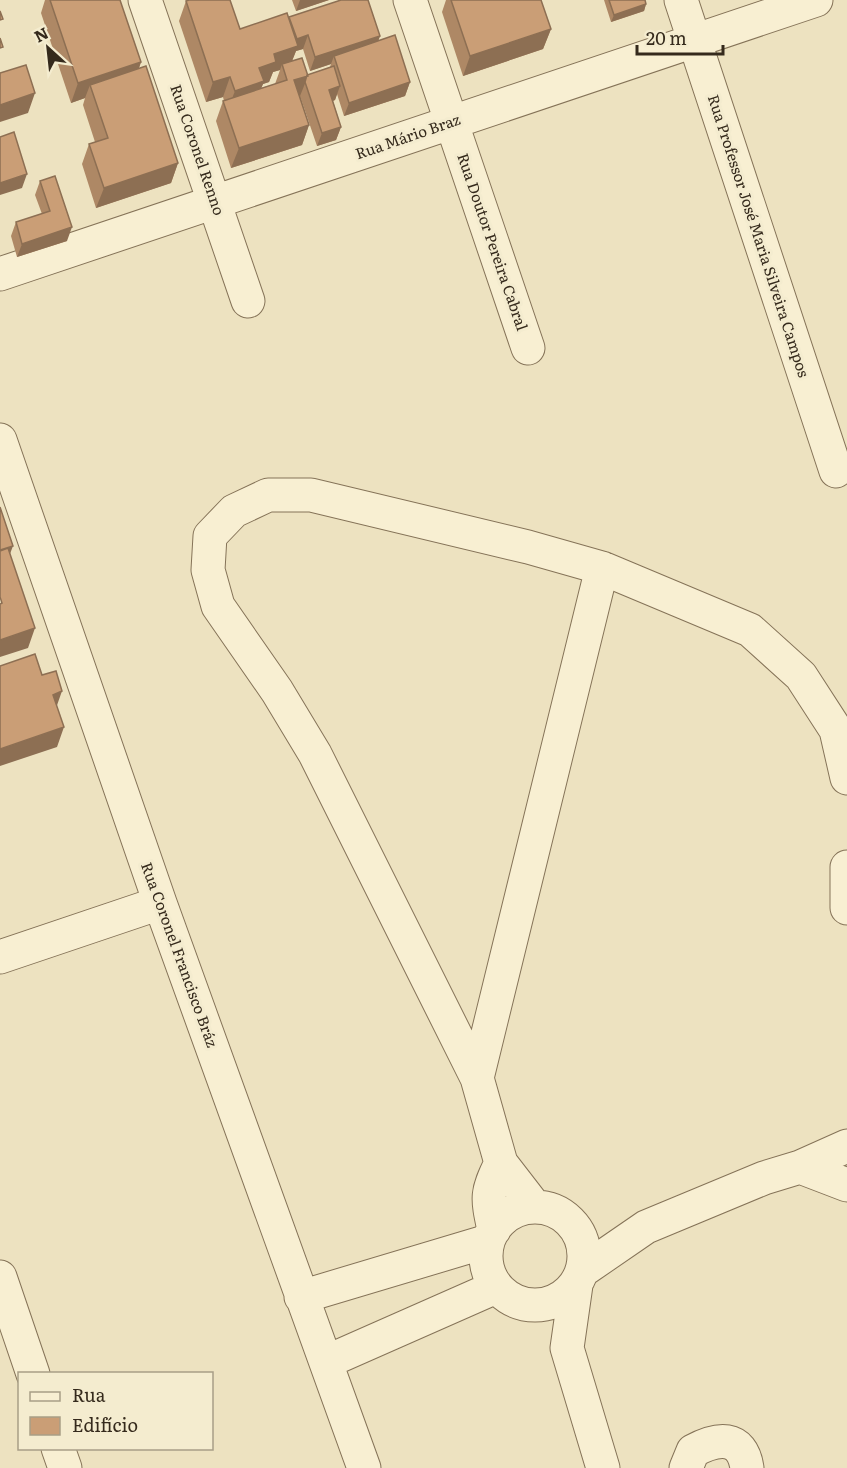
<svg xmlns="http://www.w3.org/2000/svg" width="847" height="1468" viewBox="0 0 847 1468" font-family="Literata,serif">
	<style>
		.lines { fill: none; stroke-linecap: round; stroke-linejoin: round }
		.street-casing { stroke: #857358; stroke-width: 35 }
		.street { stroke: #f8efd2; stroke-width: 33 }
		.wall { fill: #ae8865; fill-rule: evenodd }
		.shaded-wall { fill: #8d6f53 }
		.building { fill: #ca9e76; stroke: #8d6f53; stroke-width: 1.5 }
		.labels { text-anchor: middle; stroke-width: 6; stroke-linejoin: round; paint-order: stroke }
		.street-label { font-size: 15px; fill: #352a1c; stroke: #f4eccf }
	</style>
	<rect width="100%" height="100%" fill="#ede2c0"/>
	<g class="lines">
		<defs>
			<path id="street" d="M145 0 248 301
				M410 0 528 348
				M681 0 836 471
				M0 274 816 0
				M0 440 160 903 364 1468
				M847 867V908
				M0 957 160 903
				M477 1078 602 568
				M800 1167 847 1185
				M535 1207 501 1163 477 1078 315 754 277 691 218 606 208 570 210 536 234 511 268 495H311L528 547 602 568 750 630 801 676 836 730 847 778
				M486 1256a49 49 0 1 1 98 0a49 49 0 1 1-98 0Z
				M494 1230C487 1197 486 1193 501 1163
				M582 1271 646 1227 764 1178 800 1167 847 1146
				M0 1277 33 1374
				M576 1285 567 1348 603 1468
				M301 1297 488 1241
				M326 1362 496 1287
				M58 1448 65 1468
				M686 1468 693 1451C717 1438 742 1434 747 1468"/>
		</defs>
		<use href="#street" class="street-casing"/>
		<use href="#street" class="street"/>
	</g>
	<path class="wall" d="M45 0H120L141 62 139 68 178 163 171 183 96 208 82 164 89 144 95 142 83 105 85 98 71 103 41 13Z
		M292 0H329L296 11Z
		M446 0H541L551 29 543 49 463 76 442 12Z
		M604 0H645L646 4 644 11 611 22Z
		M186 1 240 29 289 19V17L380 36 378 41 410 82 405 96 344 116 337 94 335 100 333 101 341 127 336 140 317 146 300 96 309 125 302 145 231 168 216 121 223 101H224L223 97 206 102 179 21ZM303 49 310 71 331 64 330 67 307 75 292 61 296 51ZM280 70 275 84 261 88 263 84 269 82 273 72Z
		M40 181 67 241 17 257 11 236 16 222 42 214 35 195Z"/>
	<path class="shaded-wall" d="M300 0H329L296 11Z
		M646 4 644 11 611 22 614 15Z
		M551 29 543 49 463 76 470 56Z
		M308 35 303 49 296 51 290 66 282 64 280 70 273 72 269 82 263 84 256 101 227 111 235 91 259 68 274 54 293 48 297 39Z
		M380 36 375 50 334 56 331 64 310 71 315 57Z
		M141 62 134 82 90 85 85 98 71 103 78 83Z
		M308 76 300 96 287 100 294 80Z
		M230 77 223 97 206 102 213 82Z
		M410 82 405 96 344 116 349 103Z
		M340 86 335 100 324 104 329 90Z
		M35 93 28 113 0 122V105Z
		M309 125 302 145 231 168 239 148Z
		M341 127 336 140 317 146 322 133Z
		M178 163 171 183 96 208 104 188Z
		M27 174 22 188 0 195V183Z
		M72 227 67 241 17 257 22 244Z
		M13 546 8 559 0 550Z
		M35 628 28 648 0 657V640Z
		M62 691 55 711 53 695Z
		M64 727 57 747 0 766V749Z"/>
	<path class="building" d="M50 0H120L141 62 78 83Z
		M189 0H230L240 29 287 13 298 46 274 54 276 62 259 68 264 81 235 91 230 77 213 82 186 1Z
		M341 0H368L380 36 315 57 308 35 297 39 289 17Z
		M451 0H541L551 29 470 56Z
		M609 0H645L646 4 614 15Z
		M0 11 3 19 0 20Z
		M395 35 410 82 349 103 334 56Z
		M0 38 3 47 0 48Z
		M302 58 308 76 294 80 309 125 239 148 223 101 287 80 282 64Z
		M26 65 35 93 0 105V73Z
		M146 66 178 163 104 188 89 144 108 138 90 85Z
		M334 66 340 86 329 90 341 127 322 133 305 82 307 75Z
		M14 132 27 174 0 183V137Z
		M55 176 72 227 22 244 16 222 50 211 40 181Z
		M0 507 13 546 0 550Z
		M8 548 35 628 0 640V604L2 603 0 597V551Z
		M35 654 42 675 56 671 62 691 53 695 64 727 0 749V666Z"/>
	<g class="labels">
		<g class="street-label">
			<text transform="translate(408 137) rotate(-19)" y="5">Rua Mário Braz</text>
			<text transform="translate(197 150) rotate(71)" y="5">Rua Coronel Renno</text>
			<text transform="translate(758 236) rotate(72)" y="5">Rua Professor José Maria Silveira Campos</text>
			<text transform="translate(492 242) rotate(71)" y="5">Rua Doutor Pereira Cabral</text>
			<text transform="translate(179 955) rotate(70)" y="5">Rua Coronel Francisco Bráz</text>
		</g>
	</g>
	<rect x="18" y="1372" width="195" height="78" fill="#f4eccf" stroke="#a89e87" stroke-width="1.5"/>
	<rect x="30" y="1392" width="30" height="9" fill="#f8efd2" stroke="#a89e87" stroke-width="1.5"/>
	<text x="72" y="1402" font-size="18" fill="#352a1c">Rua</text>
	<rect x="30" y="1417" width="30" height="18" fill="#ca9e76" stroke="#a89e87" stroke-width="1.5"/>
	<text x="72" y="1432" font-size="18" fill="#352a1c">Edifício</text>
	<g transform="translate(48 48) rotate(333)" stroke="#f4eccf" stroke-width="4.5" paint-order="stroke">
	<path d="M0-4.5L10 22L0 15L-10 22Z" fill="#352a1c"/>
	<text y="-9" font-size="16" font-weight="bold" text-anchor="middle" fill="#352a1c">N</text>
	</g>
	<path d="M637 45v9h86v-9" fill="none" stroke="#352a1c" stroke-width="3"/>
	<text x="646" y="45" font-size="18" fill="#352a1c" stroke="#f4eccf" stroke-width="4.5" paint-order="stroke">20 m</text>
</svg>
